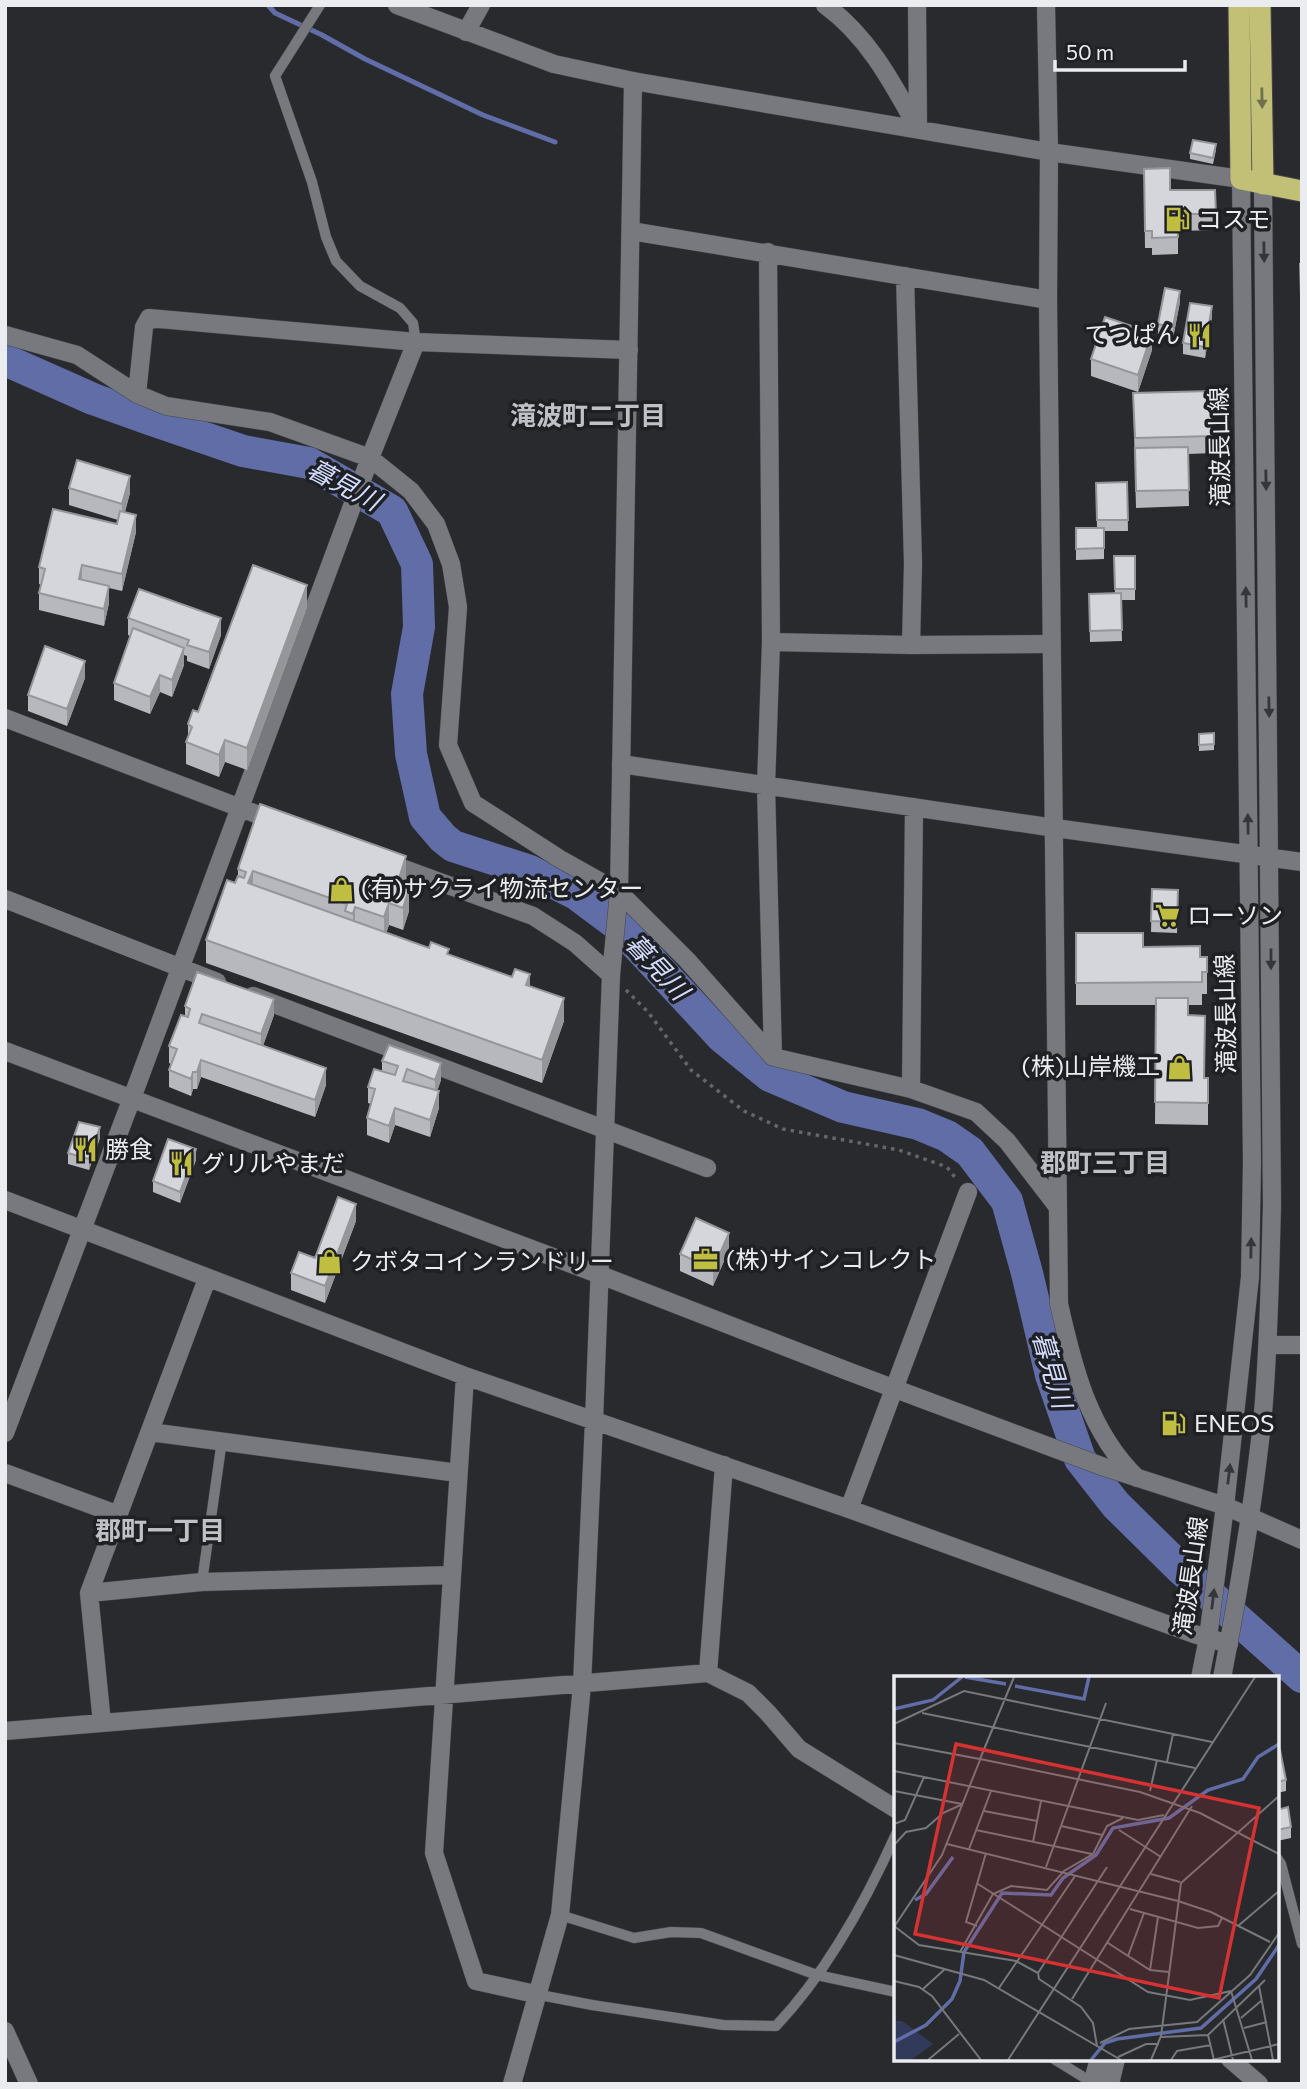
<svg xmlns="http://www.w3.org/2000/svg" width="1307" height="2089" viewBox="0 0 1307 2089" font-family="Commissioner,'Noto Sans JP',sans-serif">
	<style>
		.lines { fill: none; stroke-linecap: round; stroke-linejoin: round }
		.stream { stroke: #606da6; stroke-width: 5 }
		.river { stroke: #606da6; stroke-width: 32 }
		.lane-casing { stroke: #45464a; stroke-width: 11 }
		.street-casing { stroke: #45464a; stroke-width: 19 }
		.secondary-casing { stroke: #45464a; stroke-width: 19 }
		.highway-casing { stroke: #45464a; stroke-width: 23 }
		.path { stroke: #64666a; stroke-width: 3.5; stroke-dasharray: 3.5 5; stroke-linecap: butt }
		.lane { stroke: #77797f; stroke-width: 10 }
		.street { stroke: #77797f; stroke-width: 18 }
		.secondary { stroke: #77797f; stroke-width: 18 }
		.highway { stroke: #c1c076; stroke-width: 21 }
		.wall { fill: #b6b8bd }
		.shaded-wall { fill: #94969a }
		.building { fill: #d4d6dc; stroke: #94969a; stroke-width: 2 }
		.oneway { fill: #70704d }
		.oneway2 { fill: #35363b }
		.labels { text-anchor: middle; stroke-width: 7; stroke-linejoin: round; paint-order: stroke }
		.poi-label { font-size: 24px; fill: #ebecef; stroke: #1f2024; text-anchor: start }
		.street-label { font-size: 24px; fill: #ebecef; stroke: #1f2024 }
		.neighbourhood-label { font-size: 26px; font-weight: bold; fill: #bfc1c7; stroke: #1f2024 }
		.water-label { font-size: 26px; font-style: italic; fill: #d3dcff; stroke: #1f2024 }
		.inset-river { fill: none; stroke: #606da6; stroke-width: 3.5 }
		.inset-road { fill: none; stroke: #76787b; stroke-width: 2 }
		.view { fill: #d73232; fill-opacity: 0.15; stroke: #d73232; stroke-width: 3.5 }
		.inset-edge { fill: none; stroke: #ebecef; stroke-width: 3.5 }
	</style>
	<rect width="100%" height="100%" fill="#282a2e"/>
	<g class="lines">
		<path class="stream" d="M268 5 275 13 322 35 365 59 483 115 555 142"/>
		<path class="river" d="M5 360 93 399 149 419 243 451 309 463 392 511 417 564 419 627 407 694 411 754 425 817 443 838 453 846 530 871 576 894 619 926 722 1037 770 1076 843 1107 918 1124 947 1136 970 1152 1007 1201 1027 1273 1051 1375 1080 1459 1116 1505 1181 1569 1302 1677"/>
		<defs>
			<path id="lane" d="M320 5 275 76 312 182 326 237 336 261 360 286 400 308 413 323 416 342
				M202 1582 222 1440
				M1277 1858 1281 1864 1302 1944
				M560 1915 634 1938 671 1932 701 1933 817 1975 896 1992
				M535 1994 592 2005 723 2025 776 2026C826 1973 866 1901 896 1834
				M1054 2059 1093 2083"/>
			<path id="street" d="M397 5 554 64 633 81 1049 152 1046 5
				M825 5C869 37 893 84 918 129
				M917 5 918 126
				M466 32 481 5
				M631 231 1048 300
				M768 252 771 642 766 786 773 1057
				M905 276 913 563 911 645
				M5 335 77 355 137 394 166 406 270 422 370 458 411 491 436 524 451 564 458 607 448 745 473 803 560 859 619 892 687 960 773 1057 911 1089 976 1112 1007 1141 1057 1206
				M137 394 144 327 149 318 416 342 629 350
				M771 642 911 645 1051 644
				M5 718 277 822
				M621 764 1055 828
				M385 862 533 916 575 943 611 975
				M5 899 217 982
				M253 996 707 1168
				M911 1089 914 807
				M132 1098 370 458 416 342
				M5 1200 465 1376 849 1509 1194 1634 1229 1644
				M1268 1345H1302
				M465 1376 434 1853 476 1981 535 1994
				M150 1432 458 1473
				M5 1473 119 1515
				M849 1509 968 1192
				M89 1593 202 1582 452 1575
				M708 1673 724 1465
				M102 1723 89 1593 207 1279
				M5 1731 708 1673 748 1693 768 1713 799 1749 896 1809
				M5 2031 29 2084
				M1230 2059 1259 2084
				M512 2084 560 1915 582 1685 594 1421"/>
			<path id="secondary" d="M1055 828 1302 862
				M5 1051 598 1274 850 1372 1104 1467 1225 1506 1302 1540
				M594 1421 611 975 619 892 633 81
				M5 1433 132 1098
				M1137 1478C1089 1432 1073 1367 1059 1304L1048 300 1049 152 1241 179 1252 1162 1250 1277 1225 1506 1208 1638 1200 1678
				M1222 1678C1239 1590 1254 1502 1263 1413 1269 1344 1270 1274 1272 1205L1263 184
				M1092 2084 1099 2059
				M1110 2084 1116 2059"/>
			<path id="highway" d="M1239 5 1241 179 1302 191
				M1260 5 1263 184"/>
		</defs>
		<use href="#lane" class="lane-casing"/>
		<use href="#street" class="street-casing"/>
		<use href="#secondary" class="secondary-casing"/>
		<use href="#highway" class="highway-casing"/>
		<path class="path" d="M626 990 648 1012 691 1070 744 1111 783 1129 899 1150 947 1167 957 1180"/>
		<use href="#lane" class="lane"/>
		<use href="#street" class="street"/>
		<use href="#secondary" class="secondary"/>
		<use href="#highway" class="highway"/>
	</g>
	<path class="wall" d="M1216 150 1213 164 1190 159V153Z
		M1144 169 1170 190H1215L1216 230 1178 231V254L1152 255V248H1145Z
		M1180 302 1173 338 1158 335V324Z
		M1212 318 1205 358 1183 354V343Z
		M1152 350 1138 392 1091 376V359Z
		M1212 391 1214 453 1188 454 1189 506 1136 508 1133 393Z
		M1127 482 1128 531H1104V559L1076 560V528H1097L1096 483Z
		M69 488 130 493 125 512 136 532 122 591 109 588V603L104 626 39 610V593L41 585 39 584V567L117 524 118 520 69 505Z
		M1114 556H1135V600H1121L1122 641 1090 642 1089 594 1115 593Z
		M307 607 247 770 225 762 219 777 186 764V742L188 738V724Z
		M128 618 221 635 209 669 187 661V656L184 655V665L172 697 160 692 150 714 114 700V683L130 636 128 635Z
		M85 678 67 726 28 711V695Z
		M1214 733V750L1199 751V734Z
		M238 869 406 878 403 887 409 911 403 930 389 925 386 933 449 955 530 986 564 1021 542 1083 206 963V940L235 883 238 876Z
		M1152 889 1178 890 1177 933 1151 932Z
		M1076 933 1200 957H1207V994H1202V1005H1188V1015L1204 1078H1208V1125L1155 1124 1156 1005H1076Z
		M185 1006 274 1015 263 1046 326 1085 315 1117 201 1077 197 1089H193L191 1096 169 1087V1070L171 1064 169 1063V1046L185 1016Z
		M382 1061 441 1080 437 1091 439 1108 430 1137 395 1125 389 1143 367 1135V1118L371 1104 368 1103V1087L382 1071Z
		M100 1138 89 1170 68 1164V1153Z
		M196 1160 180 1203 153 1192V1181Z
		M356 1221 325 1303 291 1290V1273L315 1258Z
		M729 1250 713 1286 680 1271V1254Z
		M1277 1751 1286 1780V1791L1277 1793Z
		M1277 1810 1291 1827V1838L1277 1841Z"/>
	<path class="shaded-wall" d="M1180 291V302L1173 338V327Z
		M1212 306V318L1205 358V347Z
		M1152 333V350L1138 392V375Z
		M130 476V493L122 521V504Z
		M136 515V532L122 591V574Z
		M82 565V581L79 579Z
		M307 585V607L247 770V748Z
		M109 586V603L104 626V609Z
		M221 618V635L209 669V652Z
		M184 648V665L172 697V680Z
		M85 661V678L67 726V709Z
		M160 675V692L150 714V697Z
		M225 740V762L219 777V755Z
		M406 856V878L397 907V885Z
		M253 871V893L248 883Z
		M409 889V911L403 930V908Z
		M389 903V925L384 940V917Z
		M355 907V929L353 936V914Z
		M530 974V996L526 985Z
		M564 998V1021L542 1083V1060Z
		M274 999V1015L261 1051V1034Z
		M201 1060V1077L197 1089V1072Z
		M441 1063V1080L435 1097V1080Z
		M326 1068V1085L315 1117V1100Z
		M193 1072V1089L191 1096V1079Z
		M439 1091V1108L430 1137V1120Z
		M395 1108V1125L389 1143V1126Z
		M100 1127V1138L89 1170V1159Z
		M196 1149V1160L180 1203V1192Z
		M356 1204V1221L325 1303V1286Z
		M729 1233V1250L713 1286V1269Z"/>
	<path class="building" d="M1193 140 1216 144 1213 158 1190 153Z
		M1170 168V190H1215L1216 214H1172V221L1177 220 1178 237 1152 238V231H1145L1144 169Z
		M1300 264H1302V328Z
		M1165 288 1180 291 1173 327 1158 324Z
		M1190 303 1212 306 1205 347 1183 343Z
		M1105 317 1152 333 1138 375 1091 359Z
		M1212 391 1214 436 1135 438 1133 393Z
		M1188 447 1189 490 1136 491 1135 448Z
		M77 460 130 476 122 504 69 488Z
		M1127 482 1128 520H1097L1096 483Z
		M53 509 117 524 120 511 136 515 122 574 82 565 79 579 109 586 104 609 39 593 45 569 39 567Z
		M1076 528H1104V548L1076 549Z
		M1114 556H1135V589H1115Z
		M253 565 307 585 247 748 225 740 219 755 186 742 192 727 188 724 193 710 198 712Z
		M139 589 221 618 209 652 187 645 189 640 128 618Z
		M1121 593 1122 630 1090 631 1089 594Z
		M133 628 184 648 172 680 160 675 150 697 114 683Z
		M45 646 85 661 67 709 28 695Z
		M1214 733V744L1199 745V734Z
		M260 804 406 856 397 885 409 889 403 908 389 903 384 917 355 907 353 914 345 911 347 904 253 871 248 883 429 948 431 942 449 949 447 954 512 977 515 969 530 974 526 985 564 998 542 1060 206 940 227 880 235 883 238 876 244 878 246 872 238 869Z
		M1152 889 1178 890 1177 922 1151 921Z
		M1076 933H1143V947L1200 946V957H1207V972H1202V982L1076 983Z
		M197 972 274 999 261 1034 202 1014 199 1023 326 1068 315 1100 201 1060 197 1072H193L191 1079 169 1070 177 1049 169 1046 181 1015 188 1017 190 1009 185 1006Z
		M1156 998H1188V1015L1205 1016 1204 1078H1208V1103L1155 1102Z
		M389 1045 441 1063 435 1080 407 1069 403 1081 439 1091 430 1120 395 1108 389 1126 367 1118 375 1089 368 1087 374 1069 395 1075 398 1066 382 1061Z
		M79 1122 100 1127 89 1159 68 1153Z
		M168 1139 196 1149 180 1192 153 1181Z
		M338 1197 356 1204 325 1286 291 1273 299 1252 315 1258Z
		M696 1218 729 1233 713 1269 680 1254Z
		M1280 1750 1286 1780 1277 1782V1751Z
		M1288 1807 1291 1827 1277 1830V1810Z"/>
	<defs><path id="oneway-solid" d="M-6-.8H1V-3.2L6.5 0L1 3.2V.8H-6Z" transform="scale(1.75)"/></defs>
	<use class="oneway" href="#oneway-solid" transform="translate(1262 98) rotate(89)"/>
	<g class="oneway2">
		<use href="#oneway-solid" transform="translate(1264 252) rotate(89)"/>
		<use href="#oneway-solid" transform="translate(1266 480) rotate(89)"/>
		<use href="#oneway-solid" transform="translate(1246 597) rotate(-91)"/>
		<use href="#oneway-solid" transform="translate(1269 707) rotate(89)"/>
		<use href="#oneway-solid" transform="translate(1248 824) rotate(-91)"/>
		<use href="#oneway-solid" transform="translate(1271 959) rotate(90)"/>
		<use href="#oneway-solid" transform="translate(1251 1248) rotate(-89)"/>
		<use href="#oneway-solid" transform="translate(1229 1474) rotate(-83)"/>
		<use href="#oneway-solid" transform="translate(1213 1599) rotate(-83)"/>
	</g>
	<defs>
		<symbol id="fuel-bare" viewBox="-9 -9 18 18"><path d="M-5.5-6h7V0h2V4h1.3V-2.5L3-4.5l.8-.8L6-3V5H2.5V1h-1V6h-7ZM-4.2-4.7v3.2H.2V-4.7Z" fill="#c0be40" stroke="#1f2024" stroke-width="2.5" paint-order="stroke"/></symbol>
		<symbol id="restaurant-bare" viewBox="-9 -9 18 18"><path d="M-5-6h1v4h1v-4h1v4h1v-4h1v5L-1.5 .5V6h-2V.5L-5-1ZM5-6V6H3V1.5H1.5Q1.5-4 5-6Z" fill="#c0be40" stroke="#1f2024" stroke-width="2.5" paint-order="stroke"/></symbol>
		<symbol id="shop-bare" viewBox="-9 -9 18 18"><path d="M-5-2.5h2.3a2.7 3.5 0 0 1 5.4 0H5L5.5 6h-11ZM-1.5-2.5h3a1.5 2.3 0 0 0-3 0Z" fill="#c0be40" stroke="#1f2024" stroke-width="2.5" paint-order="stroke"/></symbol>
		<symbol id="supermarket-bare" viewBox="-9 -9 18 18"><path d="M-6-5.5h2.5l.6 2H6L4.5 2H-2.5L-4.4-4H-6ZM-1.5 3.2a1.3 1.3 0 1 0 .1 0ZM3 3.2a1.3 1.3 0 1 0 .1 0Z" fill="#c0be40" stroke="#1f2024" stroke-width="2.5" paint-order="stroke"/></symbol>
		<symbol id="office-bare" viewBox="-9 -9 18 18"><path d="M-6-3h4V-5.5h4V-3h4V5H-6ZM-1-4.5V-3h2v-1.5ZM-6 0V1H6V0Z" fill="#c0be40" stroke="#1f2024" stroke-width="2.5" paint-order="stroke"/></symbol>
	</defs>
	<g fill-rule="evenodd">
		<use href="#fuel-bare" x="1160" y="202" width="35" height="35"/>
		<use href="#restaurant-bare" x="1182" y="318" width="35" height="35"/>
		<use href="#shop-bare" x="324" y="872" width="35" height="35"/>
		<use href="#supermarket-bare" x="1150" y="898" width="35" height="35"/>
		<use href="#shop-bare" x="1162" y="1050" width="35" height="35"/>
		<use href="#restaurant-bare" x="68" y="1132" width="35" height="35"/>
		<use href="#restaurant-bare" x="164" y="1146" width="35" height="35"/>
		<use href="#office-bare" x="688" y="1242" width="35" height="35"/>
		<use href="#shop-bare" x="312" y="1244" width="35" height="35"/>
		<use href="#fuel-bare" x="1156" y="1406" width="35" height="35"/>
	</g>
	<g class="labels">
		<g class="poi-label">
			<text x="1198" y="228">コスモ</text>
			<text x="1180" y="343" text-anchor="end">てつぱん</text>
			<text x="361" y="897">(有)サクライ物流センター</text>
			<text x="1187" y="924">ローソン</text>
			<text x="1160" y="1075" text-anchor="end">(株)山岸機工</text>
			<text x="105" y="1158">勝食</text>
			<text x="201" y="1172">グリルやまだ</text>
			<text x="726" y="1268">(株)サインコレクト</text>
			<text x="350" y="1270">クボタコインランドリー</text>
			<text x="1194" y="1432">ENEOS</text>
		</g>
		<g class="street-label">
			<text transform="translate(1220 447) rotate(-91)" y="8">滝波長山線</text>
			<text transform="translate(1226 1014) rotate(-91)" y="8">滝波長山線</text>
			<text transform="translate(1191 1576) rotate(-82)" y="8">滝波長山線</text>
		</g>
		<g class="neighbourhood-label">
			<text x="588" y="425">滝波町二丁目</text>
			<text x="1105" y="1172">郡町三丁目</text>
			<text x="160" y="1540">郡町一丁目</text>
		</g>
		<g class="water-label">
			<text transform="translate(344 485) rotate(28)" y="9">暮見川</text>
			<text transform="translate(657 967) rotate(47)" y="9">暮見川</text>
			<text transform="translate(1052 1370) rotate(74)" y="9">暮見川</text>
		</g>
	</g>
	<g transform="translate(894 1676)">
		<rect width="385" height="385" fill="#282a2e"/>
		<path d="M0 345H8L39 368 17 384H0Z" fill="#323a5b"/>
		<path class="inset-river" d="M71 1 112 8M121 10 190 23 195 1M0 33 39 24 68 1M21 224 32 218 59 181M0 366 32 349 58 323 66 305 70 276 108 217 157 219 169 202 202 179 219 152 275 142 314 114 349 103 364 81 385 68M197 384 211 367 223 363 307 352 362 303 385 269"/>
		<path class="inset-road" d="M28 37 301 92M0 48 70 15 318 66M0 67 86 83 120 1M86 83 246 116 306 137 385 178M273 86 279 58M0 95 244 144 270 139M0 115 68 128M256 115 263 84M90 135 143 145M0 148 11 144 30 101M167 150 208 159M82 154 198 178M225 154 267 181M139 166 147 125M53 168 284 225 317 236 376 266M0 169 12 156 32 152 49 137 69 128M75 173 97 115M152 191 212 27M257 198 286 206M84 208 254 316 296 324 337 315M236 233 304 252 324 250 328 242M0 250 25 269 122 285 144 297 145 303 187 331 199 347 203 370M83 250 72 246 92 177M344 250 385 215M0 251 48 179 86 84M214 267 256 294 275 296M66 276 99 218 117 210 153 214 170 195 199 178 213 150 229 142M0 279 90 304 227 384M234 280 250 237M256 294 264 241M144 297 213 191M0 305 25 311 38 320 87 384M365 310 379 384M105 312 181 200M29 313 51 293M337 315 358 384M178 323 298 130M347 342 367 325M329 343 339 384M350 352 373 346M314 359 320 384M267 361 314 359 371 304M206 367 235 353 303 346 356 299 385 257M224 381 252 368H265M34 384 65 358M114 384 361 1M257 384 267 360 287 207 385 120M277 384 283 375 317 369M318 384 385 368"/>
		<path class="view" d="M62 68 365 132 325 322 21 258Z"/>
		<rect width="385" height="385" class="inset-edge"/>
	</g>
	<rect width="1307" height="2089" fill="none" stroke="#ebecef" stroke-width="14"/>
	<path d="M1055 60v10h130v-10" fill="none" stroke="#ebecef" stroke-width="3.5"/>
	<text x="1066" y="60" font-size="21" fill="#ebecef" stroke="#1f2024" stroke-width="5" paint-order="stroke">50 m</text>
</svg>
